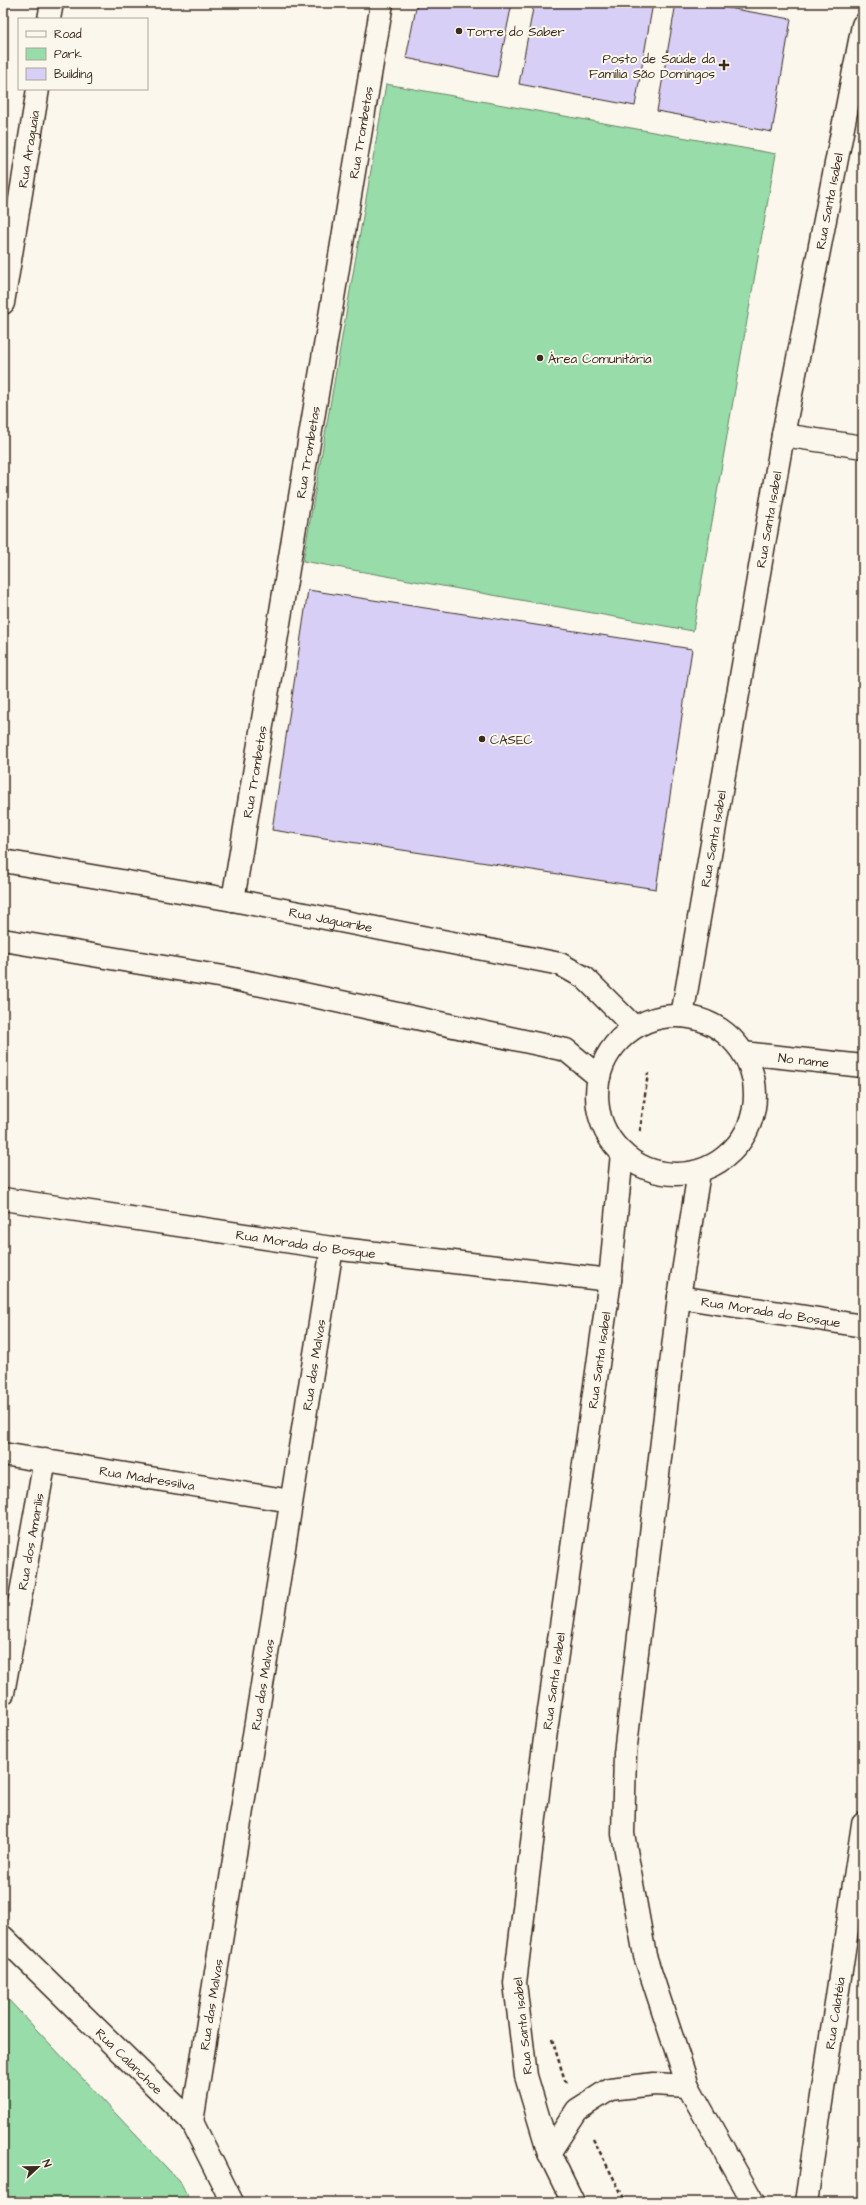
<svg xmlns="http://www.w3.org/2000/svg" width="866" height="2205" viewBox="0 0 866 2205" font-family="'Architects Daughter',sans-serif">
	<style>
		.green { fill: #97dca9; stroke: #698364 }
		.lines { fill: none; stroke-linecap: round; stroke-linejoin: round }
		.stream { stroke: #6b8899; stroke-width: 10 }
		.building { fill: #d8cff7; stroke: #3b2a1e }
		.minor-casing { stroke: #3b2a1e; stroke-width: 25 }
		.path { stroke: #3b2a1e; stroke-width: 2.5; stroke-dasharray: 4 3; stroke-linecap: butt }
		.minor { stroke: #fbf7ec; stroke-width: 22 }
		.poi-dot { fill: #3b2a1e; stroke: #fbf7ec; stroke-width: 1.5 }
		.labels { text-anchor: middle; stroke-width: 4; stroke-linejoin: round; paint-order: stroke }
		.poi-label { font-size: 13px; fill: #3b2a1e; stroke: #fbf7ec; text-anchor: start }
		.street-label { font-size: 13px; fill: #3b2a1e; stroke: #fbf7ec }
	</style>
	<rect width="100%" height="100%" fill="#fbf7ec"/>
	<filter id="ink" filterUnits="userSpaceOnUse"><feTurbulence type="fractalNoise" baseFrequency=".025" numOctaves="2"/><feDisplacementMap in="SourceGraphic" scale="8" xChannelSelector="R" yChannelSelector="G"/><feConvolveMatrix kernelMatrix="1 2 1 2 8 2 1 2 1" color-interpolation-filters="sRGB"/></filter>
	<g filter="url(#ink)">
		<path class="green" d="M386 84 776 154 693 631 303 561Z
			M3 1994 181 2183 190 2202H3Z"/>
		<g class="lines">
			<path class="stream" d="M3 2200 4 2202"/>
		</g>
		<path class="building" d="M417 3H512L497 77 406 58Z
			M534 3H653L635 106 519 84Z
			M676 3H700L791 19 772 132 657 111Z
			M308 590 692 649 656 889 272 830Z"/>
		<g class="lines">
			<defs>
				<g id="minor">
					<path d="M49 19 52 3"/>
					<path id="s1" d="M3 303 38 89"/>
					<path d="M783 435 863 447"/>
					<path id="s2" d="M3 861 233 900 560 964 585 978 634 1027"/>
					<path id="s3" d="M233 900 382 3"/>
					<path d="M3 940 224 977 566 1050 599 1077"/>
					<circle cx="676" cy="1095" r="79"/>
					<path id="s4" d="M682 1016 783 435 863 25"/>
					<path id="s5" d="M743 1053 863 1066"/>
					<path d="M699 1172 679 1297 625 1754 623 1834 645 1956 688 2086 753 2202"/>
					<path id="s6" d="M3 1199 332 1248 610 1280"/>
					<path id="s7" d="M679 1297 863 1326"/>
					<path id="s8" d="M3 1454 291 1501"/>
					<path id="s9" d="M3 1693 45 1460"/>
					<path id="s10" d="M3 1937 192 2122 232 2202"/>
					<path id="s11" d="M192 2122 332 1248"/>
					<path d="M549 2153 577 2110 610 2089 654 2084 688 2086"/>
					<path id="s12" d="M573 2202 549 2153 526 2076 515 1983 542 1760 610 1280 622 1153"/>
					<path id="s13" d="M806 2202 863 1824"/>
				</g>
			</defs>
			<use href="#minor" class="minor-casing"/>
			<path class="path" d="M640 1131 648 1073
				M552 2039 566 2084
				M593 2139 626 2202"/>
			<use href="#minor" class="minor"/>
		</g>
	</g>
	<g class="poi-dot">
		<circle cx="459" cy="31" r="4"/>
		<path d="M722 59h4v4h4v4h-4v4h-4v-4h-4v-4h4z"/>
		<circle cx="540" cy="358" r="4"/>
		<circle cx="482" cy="739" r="4"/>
	</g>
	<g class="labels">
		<g class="poi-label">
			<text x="467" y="36">Torre do Saber</text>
			<text x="715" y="63" text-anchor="end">Posto de Saúde da<tspan x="715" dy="15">Família São Domingos</tspan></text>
			<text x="548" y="363">Área Comunitária</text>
			<text x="490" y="744">CASEC</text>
		</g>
		<g class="street-label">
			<text dy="5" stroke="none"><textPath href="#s3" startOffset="778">Rua Trombetas</textPath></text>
			<text dy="5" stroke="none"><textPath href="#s1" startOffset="156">Rua Araguaia</textPath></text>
			<text dy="5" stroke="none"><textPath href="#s4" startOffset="828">Rua Santa Isabel</textPath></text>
			<text dy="5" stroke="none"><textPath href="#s3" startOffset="454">Rua Trombetas</textPath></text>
			<text dy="5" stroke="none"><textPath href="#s4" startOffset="504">Rua Santa Isabel</textPath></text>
			<text dy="5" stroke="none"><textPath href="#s3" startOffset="130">Rua Trombetas</textPath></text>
			<text dy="5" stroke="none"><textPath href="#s4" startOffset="180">Rua Santa Isabel</textPath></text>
			<text dy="5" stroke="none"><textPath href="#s2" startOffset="333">Rua Jaguaribe</textPath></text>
			<text dy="5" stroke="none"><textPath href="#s5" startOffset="61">No name</textPath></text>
			<text dy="5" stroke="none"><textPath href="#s6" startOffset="306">Rua Morada do Bosque</textPath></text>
			<text dy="5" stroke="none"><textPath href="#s7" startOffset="93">Rua Morada do Bosque</textPath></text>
			<text dy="5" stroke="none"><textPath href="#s12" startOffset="857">Rua Santa Isabel</textPath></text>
			<text dy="5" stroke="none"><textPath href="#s11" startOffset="767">Rua das Malvas</textPath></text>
			<text dy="5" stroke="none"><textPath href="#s8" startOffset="146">Rua Madressilva</textPath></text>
			<text dy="5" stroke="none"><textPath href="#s9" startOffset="154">Rua dos Amarílis</textPath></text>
			<text dy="5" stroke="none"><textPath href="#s12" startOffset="533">Rua Santa Isabel</textPath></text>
			<text dy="5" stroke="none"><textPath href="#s11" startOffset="443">Rua das Malvas</textPath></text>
			<text dy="5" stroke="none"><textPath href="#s11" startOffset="119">Rua das Malvas</textPath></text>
			<text dy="5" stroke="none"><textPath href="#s13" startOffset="191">Rua Calatéia</textPath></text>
			<text transform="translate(522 2026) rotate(-96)" y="5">Rua Santa Isabel</text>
			<text dy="5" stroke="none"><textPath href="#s10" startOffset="177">Rua Calanchoe</textPath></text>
		</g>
	</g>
	<rect width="866" height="2205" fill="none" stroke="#fbf7ec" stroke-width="16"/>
	<rect x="8" y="8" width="850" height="2189" fill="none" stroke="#3b2a1e" stroke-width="1.5" filter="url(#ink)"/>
	<rect x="18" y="18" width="130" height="72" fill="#fbf7ec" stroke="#aea59a"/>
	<rect x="26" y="31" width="20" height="6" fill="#fbf7ec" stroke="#aea59a"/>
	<text x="54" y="38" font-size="12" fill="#3b2a1e">Road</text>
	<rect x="26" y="48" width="20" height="12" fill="#97dca9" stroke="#aea59a"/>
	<text x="54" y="58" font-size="12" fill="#3b2a1e">Park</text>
	<rect x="26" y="68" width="20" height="12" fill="#d8cff7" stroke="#aea59a"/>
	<text x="54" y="78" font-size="12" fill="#3b2a1e">Building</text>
	<g transform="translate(38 2167) rotate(68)" stroke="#fbf7ec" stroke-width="3" paint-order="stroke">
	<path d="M0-3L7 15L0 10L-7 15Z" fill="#3b2a1e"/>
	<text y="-6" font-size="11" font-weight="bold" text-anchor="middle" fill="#3b2a1e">N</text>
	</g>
</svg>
